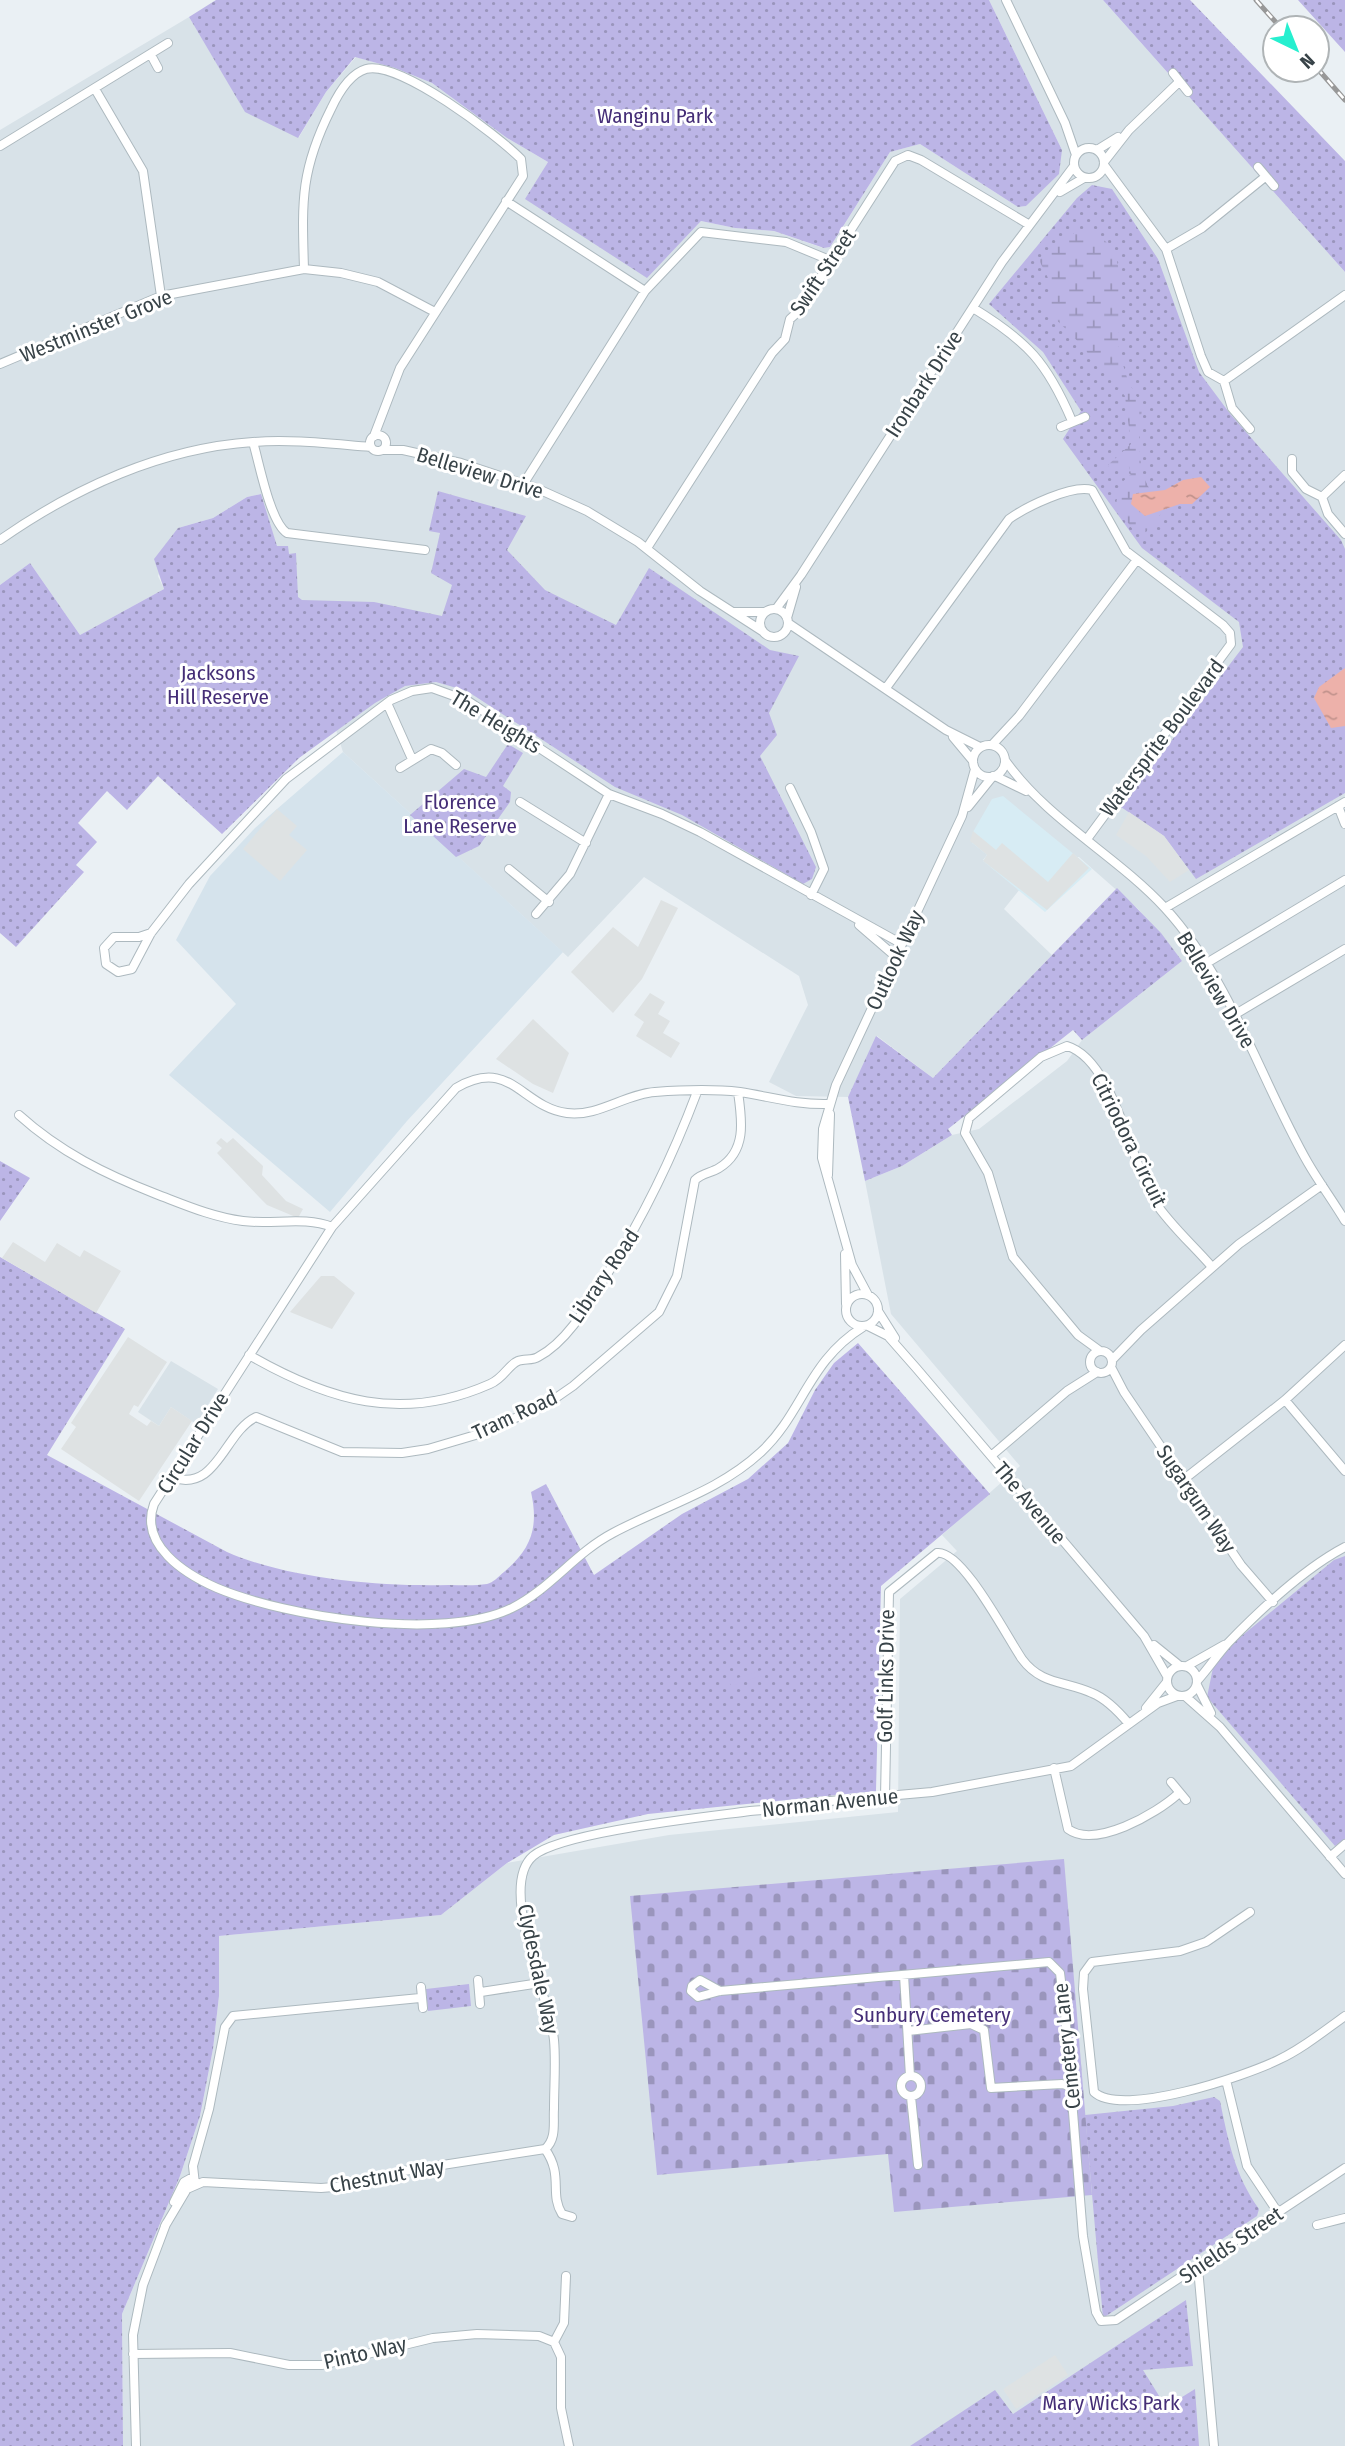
<svg xmlns="http://www.w3.org/2000/svg" width="1345" height="2446" viewBox="0 0 1345 2446" font-family="'Fira Sans Condensed',sans-serif">
	<style>
		.residential { fill: #d8e2e8 }
		.commercial { fill: #d7ecf4 }
		.education { fill: #d5e3ec }
		.grass { fill: url(#grass-dots) }
		.wetland { fill: url(#wetland-marsh) }
		.cemetery { fill: url(#cemetery-stones) }
		.pitch { fill: #bcb5e6 }
		.parking { fill: #dee2e3 }
		.water { fill: url(#water-ripples) }
		.lines { fill: none; stroke-linecap: round; stroke-linejoin: round }
		.minor-casing { stroke: #adb9bf; stroke-width: 10 }
		.minor { stroke: #fff; stroke-width: 8 }
		.rail-casing { stroke: #989898; stroke-width: 5 }
		.rail { stroke: #fff; stroke-width: 2.5; stroke-dasharray: 8; stroke-linecap: butt }
		.labels { text-anchor: middle; stroke-width: 6; stroke-linejoin: round; paint-order: stroke }
		.park-label { font-size: 21px; fill: #452e77; stroke: #fff }
		.street-label { font-size: 21px; fill: #384348; stroke: #fff }
	</style>
	<defs>
		<pattern id="grass-dots" width="8" height="8" patternUnits="userSpaceOnUse" patternTransform="scale(1.75)"><rect width="8" height="8" fill="#bcb5e6"/><path d="M2 2h.1M6 6h.1" fill="none" stroke="#9a95bc" stroke-width="1.8" stroke-linecap="round"/></pattern>
		<pattern id="wetland-marsh" width="20" height="14" patternUnits="userSpaceOnUse" patternTransform="scale(1.75)"><rect width="20" height="14" fill="#bcb5e6"/><path d="M1 5h8M5 5V1M11 12h8M15 12V8" fill="none" stroke="#9a95bc"/></pattern>
		<pattern id="cemetery-stones" width="16" height="16" patternUnits="userSpaceOnUse" patternTransform="scale(1.75)"><rect width="16" height="16" fill="#bcb5e6"/><path d="M2 7V4a2 2 0 0 1 4 0v3zM10 15v-3a2 2 0 0 1 4 0v3z" fill="#9a95bc"/></pattern>
		<pattern id="water-ripples" width="26" height="14" patternUnits="userSpaceOnUse" patternTransform="scale(1.75)"><rect width="26" height="14" fill="#edb1aa"/><path d="M2 4q2-2 4 0t4 0M15 11q2-2 4 0t4 0" fill="none" stroke="#c1928c"/></pattern>
	</defs>
	<rect width="100%" height="100%" fill="#eaf0f4"/>
	<path class="residential" d="M989 0H1103L1345 272V2446H123L122 2314 180 2176 200 2116 213 2049 219 1996V1936L441 1915 507 1863 669 1835 898 1812 900 1599 957 1551 942 1535 1020 1466 891 1314 865 1181 902 1166 952 1135 979 1129 1067 1061 1082 1040 1182 961 1138 909 1079 857 987 855 983 860 1020 889 1004 909 1052 955 933 1078 877 1036 848 1097 796 1096 769 1082 808 1005 799 976 644 877 568 957 343 752 260 494 247 497 213 518 178 528 158 576 164 589 80 635 30 563 0 585V130L189 17 245 111 299 137 326 92 356 57 395 68 432 83 507 138 548 162 526 199 647 277 701 221 735 228 774 231 823 248 830 247 890 152 920 144 1018 207 1026 206 1062 150Z
		M171 1361 218 1389 196 1424 171 1407 159 1426 138 1412Z"/>
	<path class="commercial" d="M1003 796 1092 869 1045 912 983 861 987 855 972 843 973 832 992 799Z"/>
	<path class="education" d="M343 752 563 952 407 1121 330 1212 169 1075 236 1004 176 940 210 876 255 828Z"/>
	<path class="grass" d="M216 0H989L1062 150 1059 174 1026 206 1018 207 920 144 890 152 830 247 824 248 774 231 735 228 701 221 647 278 525 199 548 162 507 138 432 83 395 68 355 57 326 92 298 138 245 112 189 17Z
		M1103 0H1190L1345 161V272Z
		M1298 0H1345V52Z
		M1092 185 1112 189 1158 259 1199 372 1231 415 1341 540 1345 549V793L1196 879 1164 836 1121 807 1243 647 1239 622 1142 548 1063 439 1081 411 1043 352 989 304 1077 198Z
		M438 491 526 516 507 550 545 590 616 625 649 568 770 650 799 656 769 713 777 735 760 756 816 867 812 879 803 884 682 815 615 787 467 691 436 682 405 686 375 703 299 758 222 834 158 776 127 810 107 791 78 823 97 842 76 865 84 872 16 947 0 933V585L30 563 80 635 164 589 154 559 178 528 213 518 247 497 261 494 277 546H288L289 554 296 553 298 597 302 600 374 602 442 616 452 585 431 573 440 533 429 531Z
		M508 744 523 753 503 786 511 792 510 802 479 846 456 857 410 815 464 769 486 777Z
		M1117 888 1161 933 1182 961 1082 1040 1073 1030 948 1129 952 1135 902 1166 865 1181 848 1097 876 1036 933 1078Z
		M0 1161 30 1178 0 1221Z
		M0 1257 125 1329 47 1455 227 1552C288 1579 383 1587 449 1585 461 1585 475 1586 487 1584 493 1583 499 1576 504 1572 531 1549 539 1528 531 1492L546 1484 594 1575 682 1514 748 1479 788 1443 815 1390 834 1363 858 1343 990 1494 881 1586 876 1791 648 1814 554 1835 507 1863 441 1915 219 1936V1996L213 2049 200 2116 180 2176 122 2314 123 2446H0Z
		M1345 1556V1839L1335 1846 1207 1697 1215 1658 1334 1560Z
		M469 1984 471 2006 428 2011 426 1989Z
		M1214 2097 1220 2101C1228 2140 1235 2176 1259 2209L1257 2216 1103 2318 1085 2115 1173 2106Z
		M1186 2300 1193 2366 1143 2370 1166 2407 1195 2389 1199 2446H910L995 2390 1013 2414Z"/>
	<path class="wetland" d="M1078 230 1098 234 1115 251 1121 281 1118 348 1128 381 1142 406 1139 450 1143 476 1150 490 1133 494 1145 516 1166 508 1146 532 1135 533 1116 505 1119 485 1131 474 1129 466 1109 473 1108 465 1131 444 1125 396 1072 335 1039 303 1055 292 1039 260Z"/>
	<path class="cemetery" d="M1064 1859 1092 2195 894 2212 888 2154 657 2175 630 1896Z"/>
	<path class="pitch" d="M771 1667 772 1672 731 1686 729 1681Z"/>
	<path class="parking" d="M277 809 297 826 289 835 307 850 280 881 243 849Z
		M1129 812 1164 836 1189 870 1170 882 1146 856 1116 835Z
		M973 831 996 850 1002 843 1048 882 1073 853 1089 868 1047 910 983 861 987 855 970 841Z
		M661 900 678 908 642 979 613 1013 571 972 613 927 638 947Z
		M650 993 665 1002 658 1014 670 1021 663 1033 680 1043 671 1058 636 1036 644 1022 634 1015Z
		M533 1019 569 1053 553 1093 533 1084 496 1059Z
		M221 1138 227 1143 233 1138 263 1166 262 1175 286 1201 303 1209 298 1218 267 1205 260 1198 217 1153 222 1148 216 1143Z
		M13 1242 45 1262 57 1243 80 1257 84 1250 121 1271 96 1313 2 1258Z
		M321 1276H334L355 1293 332 1329 290 1312Z
		M128 1337 167 1362 138 1407 134 1405 129 1414 147 1426 151 1421 159 1426 171 1407 192 1421 139 1501 61 1449 76 1427 71 1423Z
		M1055 2355 1068 2375 1016 2409 1003 2389Z"/>
	<path class="water" d="M1201 477 1210 487 1192 504H1180L1145 516 1131 504 1133 494 1165 490 1183 480Z
		M1345 668V726L1331 728 1314 698 1319 687Z"/>
	<g class="lines">
		<defs>
			<path id="minor" d="M1006 0 1065 123 1076 155
				M151 55 158 68
				M1173 73 1188 92
				M95 89 143 171 161 296
				M0 146 168 43
				M1074 163a15 15 0 1 1 30 0a15 15 0 1 1-30 0Z
				M1097 150 1118 137
				M1104 162 1129 130 1179 82
				M1104 165 1166 249 1201 356 1208 372 1224 381
				M1258 167 1274 186
				M1060 192 1084 178
				M506 201 645 291
				M1166 249 1202 228 1265 177
				M304 269C302 202 300 171 331 109 338 94 349 74 366 69 399 60 497 135 521 159L523 176 400 368 374 436
				M973 308C1027 341 1047 362 1072 421
				M0 364 161 296 304 269 341 273 378 282 433 311
				M1224 381 1345 295
				M1224 381 1232 408 1250 429
				M1061 427 1085 417
				M370 443a8 8 0 1 1 16 0a8 8 0 1 1-16 0Z
				M253 442C259 462 270 522 287 533L425 550
				M382 450H403L461 463 536 488 587 511 638 542 700 591 762 631
				M1292 459V472L1306 489 1322 497 1328 514 1345 534
				M524 483 645 291 701 232 786 242 832 261
				M1322 497 1345 475
				M0 540C74 488 162 448 253 442 293 439 332 444 371 447
				M647 548 772 353 785 339 790 319 799 311 895 161 908 155 921 160 1028 224
				M760 623a14 14 0 1 1 28 0a14 14 0 1 1-28 0Z
				M776 609 801 575 1002 262 1074 166
				M734 612H765
				M787 618 796 587
				M788 623 946 730 980 747
				M886 688 1009 519C1026 507 1072 484 1092 490L1126 551 1223 625 1230 633 1231 644 1087 839
				M387 703 412 759
				M953 737 973 761
				M973 761a16 16 0 1 1 32 0a16 16 0 1 1-32 0Z
				M992 745 1019 716 1136 561
				M1005 760C1047 820 1116 855 1165 908 1231 980 1260 1079 1308 1163 1319 1182 1333 1201 1345 1221
				M400 768 431 749 442 753 456 765
				M995 776 1026 791
				M790 788 811 832 824 869 811 895
				M520 802 586 843
				M1338 806 1345 824
				M968 807 993 776
				M509 869 549 902
				M1165 908 1345 802
				M536 914 570 874 609 794
				M859 925 896 957
				M151 933 139 937H114L104 948 106 964 118 972 132 969 151 933 189 884 286 779 391 700 412 691 432 688 468 701 609 794 662 814 700 832 902 944
				M1205 964 1345 880
				M1234 1015 1345 949
				M829 1104C796 1105 772 1097 740 1092 713 1089 682 1090 655 1092 625 1094 598 1117 567 1113 521 1107 511 1056 456 1088L332 1227 154 1504C139 1545 185 1574 217 1588 286 1617 443 1642 512 1608 550 1589 575 1553 613 1533 663 1506 718 1492 761 1452 803 1413 808 1361 863 1327
				M19 1115C60 1152 105 1174 156 1194 185 1205 212 1217 243 1221 272 1225 305 1216 332 1227
				M828 1175 830 1114
				M845 1254 846 1304
				M846 1310a16 16 0 1 1 32 0a16 16 0 1 1-32 0Z
				M868 1295 852 1265 822 1158 823 1129 836 1085 962 816 975 769
				M878 1311 895 1338
				M868 1326 888 1336 917 1369 1144 1636 1167 1676
				M1100 1351 1078 1335 1013 1257 988 1173 965 1133 969 1118 1041 1057 1067 1046C1114 1060 1131 1164 1155 1202 1170 1225 1194 1246 1212 1267
				M1090 1362a11 11 0 1 1 22 0a11 11 0 1 1-22 0Z
				M249 1355C329 1401 402 1423 490 1384 504 1378 508 1365 518 1361 524 1358 532 1361 538 1357 565 1343 585 1310 600 1285 641 1223 671 1161 697 1092
				M1112 1360 1141 1330 1239 1244 1322 1185
				M1111 1367 1124 1392 1241 1565 1273 1602
				M1285 1400 1345 1471
				M991 1456 1067 1391 1097 1372
				M171 1477C217 1494 224 1432 256 1417L342 1452 402 1453 428 1449 479 1434 547 1404 573 1386 659 1312 677 1276 695 1180C702 1173 711 1173 719 1168 747 1151 742 1120 738 1092
				M1183 1480 1285 1400 1345 1345
				M1154 1645 1180 1666
				M1167 1681a15 15 0 1 1 30 0a15 15 0 1 1-30 0Z
				M1187 1666 1224 1645
				M1197 1681C1208 1669 1217 1655 1228 1643 1261 1609 1303 1569 1345 1547
				M1197 1685 1211 1713
				M1185 1696 1220 1727 1345 1874
				M1146 1708 1166 1683
				M1054 1768 1068 1829C1095 1849 1156 1814 1178 1794
				M1171 1782 1186 1800
				M885 1797 889 1592 937 1553C962 1549 1008 1639 1022 1659 1041 1685 1066 1681 1092 1693 1107 1699 1119 1712 1129 1724
				M1330 1857 1345 1844
				M1250 1912 1206 1942 1180 1951 1092 1962 1084 1973 1083 1989 1094 2092C1122 2118 1245 2076 1278 2060 1302 2049 1324 2031 1345 2016
				M904 1975 910 2076
				M478 1980 480 2004
				M421 1987 423 2008
				M720 1991 700 1980 692 1986 691 1991 698 1997 720 1991 1049 1962 1060 1973 1065 2013 1083 2236 1096 2312 1101 2321 1116 2320 1345 2168
				M481 1992 540 1983
				M908 2031 971 2024 984 2030 991 2088 1062 2084 1069 2086
				M901 2086a10 10 0 1 1 20 0a10 10 0 1 1-20 0Z
				M1226 2080 1247 2166 1279 2214
				M911 2097 918 2165
				M545 2149C557 2139 553 2122 554 2109 554 2086 556 2062 554 2040 550 1998 497 1887 533 1856 561 1832 706 1817 750 1811 770 1809 788 1810 807 1803L932 1792 1071 1766 1158 1703 1177 1696
				M545 2149C564 2176 549 2193 562 2214L572 2217
				M195 2184 193 2166 209 2109 225 2027 233 2016 420 1998
				M174 2202 184 2182 193 2177
				M1317 2225 1345 2218
				M165 2226 187 2189 203 2182 321 2188 359 2185 404 2171 545 2149
				M1198 2268 1214 2446
				M554 2342 561 2357V2408L569 2446
				M554 2342 564 2323 566 2276
				M133 2354 230 2353 289 2365H322L433 2338 477 2334 539 2336 554 2342
				M136 2446 133 2335 143 2285 166 2224"/>
		</defs>
		<use href="#minor" class="minor-casing"/>
		<use href="#minor" class="minor"/>
		<defs>
			<path id="rail" d="M1256 0 1281 28
				M1317 68 1345 100"/>
		</defs>
		<use href="#rail" class="rail-casing"/>
		<use href="#rail" class="rail"/>
	</g>
	<g class="labels">
		<g class="park-label">
			<text x="655" y="123">Wanginu Park</text>
			<text x="218" y="680">Jacksons<tspan x="218" dy="24">Hill Reserve</tspan></text>
			<text x="460" y="809">Florence<tspan x="460" dy="24">Lane Reserve</tspan></text>
			<text x="932" y="2022">Sunbury Cemetery</text>
			<text x="1111" y="2410">Mary Wicks Park</text>
		</g>
		<g class="street-label">
			<text transform="translate(823 272) rotate(-56)" y="7">Swift Street</text>
			<text transform="translate(96 326) rotate(-22)" y="7">Westminster Grove</text>
			<text transform="translate(924 384) rotate(-57)" y="7">Ironbark Drive</text>
			<text transform="translate(480 473) rotate(17)" y="7">Belleview Drive</text>
			<text transform="translate(496 722) rotate(31)" y="7">The Heights</text>
			<text transform="translate(1162 738) rotate(-53)" y="7">Watersprite Boulevard</text>
			<text transform="translate(895 960) rotate(-65)" y="7">Outlook Way</text>
			<text transform="translate(1216 990) rotate(59)" y="7">Belleview Drive</text>
			<text transform="translate(1129 1140) rotate(64)" y="7">Citriodora Circuit</text>
			<text transform="translate(604 1276) rotate(-56)" y="7">Library Road</text>
			<text transform="translate(515 1415) rotate(-25)" y="7">Tram Road</text>
			<text transform="translate(193 1443) rotate(-58)" y="7">Circular Drive</text>
			<text transform="translate(1196 1499) rotate(56)" y="7">Sugargum Way</text>
			<text transform="translate(1030 1503) rotate(50)" y="7">The Avenue</text>
			<text transform="translate(886 1676) rotate(-89)" y="7">Golf Links Drive</text>
			<text transform="translate(830 1803) rotate(-6)" y="7">Norman Avenue</text>
			<text transform="translate(538 1969) rotate(78)" y="7">Clydesdale Way</text>
			<text transform="translate(1067 2046) rotate(-96)" y="7">Cemetery Lane</text>
			<text transform="translate(387 2176) rotate(-10)" y="7">Chestnut Way</text>
			<text transform="translate(1231 2245) rotate(-34)" y="7">Shields Street</text>
			<text transform="translate(365 2353) rotate(-13)" y="7">Pinto Way</text>
		</g>
	</g>
	<g transform="translate(1296 49) rotate(137)"><circle r="33" fill="#ffffff" stroke="#afb4b6" stroke-width="2"/>
	<path d="M0-5L12 26L0 18L-12 26Z" fill="#26efcf"/>
	<text y="-10" font-size="19" font-weight="bold" text-anchor="middle" fill="#384348">N</text>
	</g>
</svg>
